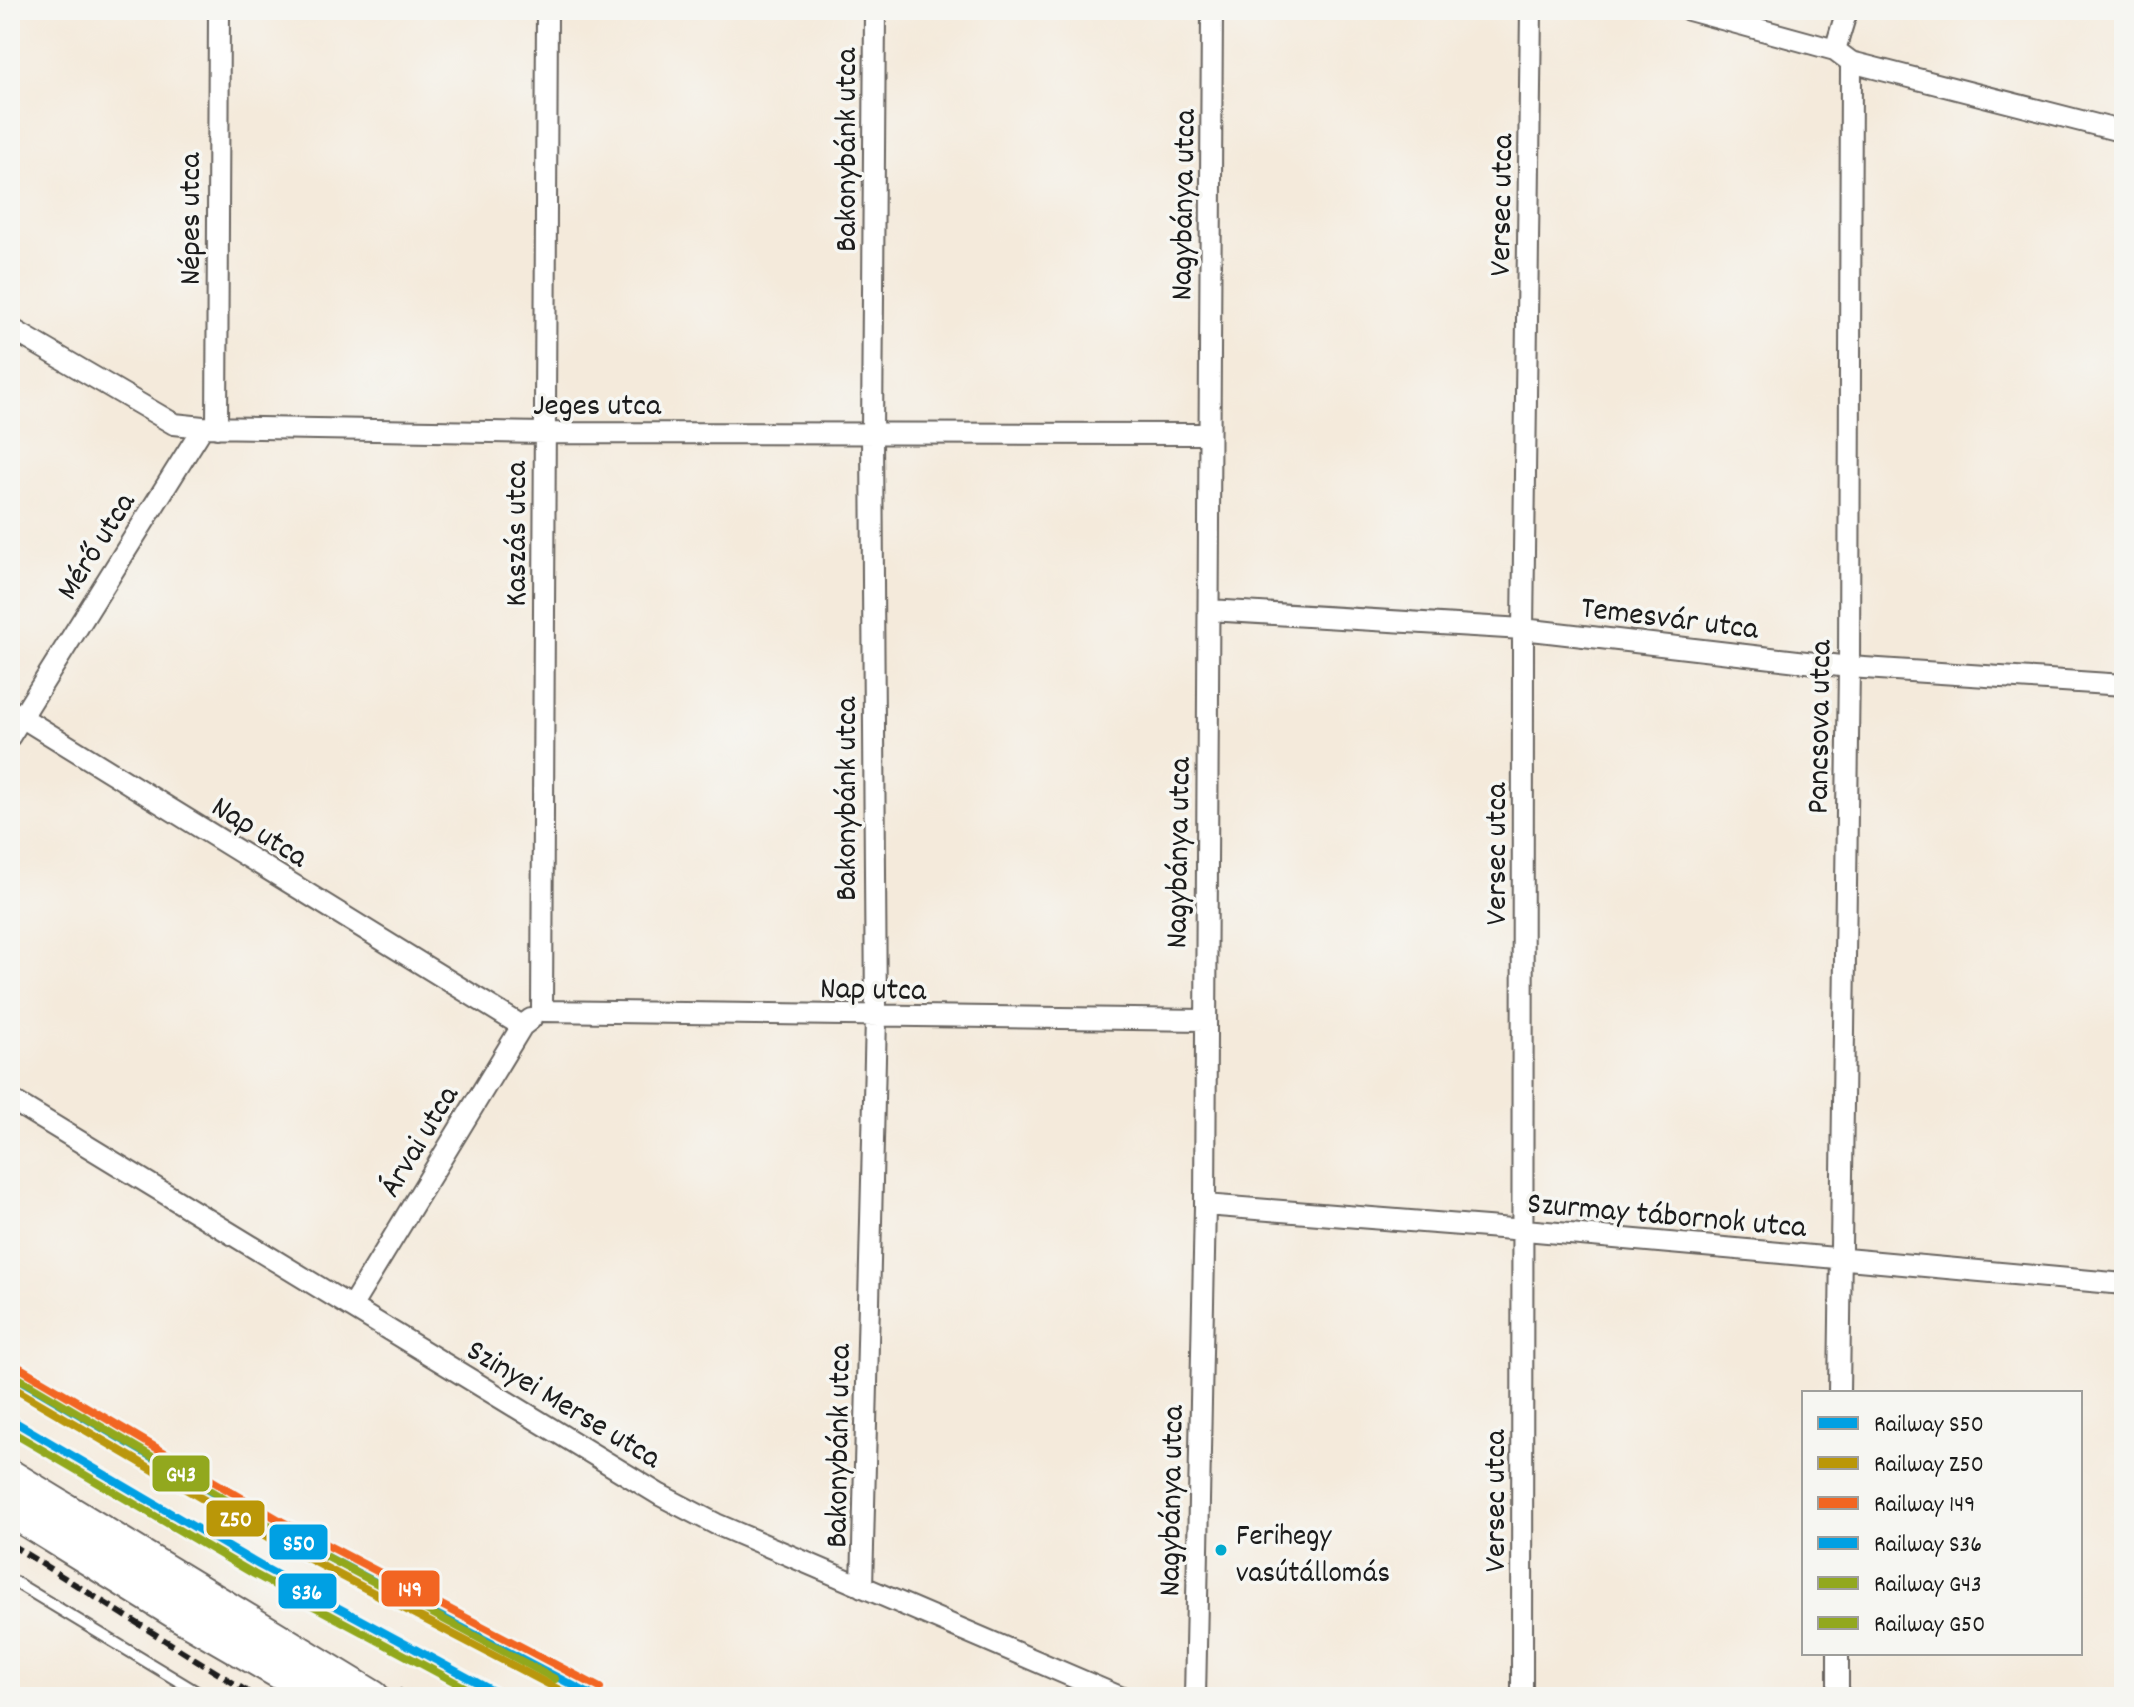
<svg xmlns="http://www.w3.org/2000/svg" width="2134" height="1707" viewBox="0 0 2134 1707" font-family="Dekko,sans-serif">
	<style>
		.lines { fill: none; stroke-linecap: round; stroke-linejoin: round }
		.lane-casing { stroke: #68645f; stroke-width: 14 }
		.street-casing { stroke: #68645f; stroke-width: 24 }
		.primary-casing { stroke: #68645f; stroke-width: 36 }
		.path { stroke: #68645f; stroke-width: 5; stroke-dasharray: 2 6; stroke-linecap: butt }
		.lane { stroke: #fff; stroke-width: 10 }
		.street { stroke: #fff; stroke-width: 20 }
		.primary { stroke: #fff; stroke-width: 32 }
		.rail { stroke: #1c1c1c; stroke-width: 6; stroke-dasharray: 12 6; stroke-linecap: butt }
		.rail-1-casing { stroke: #f6f6f2; stroke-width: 14 }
		.rail-2-casing { stroke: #f6f6f2; stroke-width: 14 }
		.rail-3-casing { stroke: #f6f6f2; stroke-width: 14 }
		.rail-4-casing { stroke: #f6f6f2; stroke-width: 14 }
		.rail-5-casing { stroke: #f6f6f2; stroke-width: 14 }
		.rail-6-casing { stroke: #f6f6f2; stroke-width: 14 }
		.rail-1 { stroke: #00a0e3; stroke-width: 8 }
		.rail-2 { stroke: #ba9708; stroke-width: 8 }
		.rail-3 { stroke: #f26522; stroke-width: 8 }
		.rail-4 { stroke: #00a0e3; stroke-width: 8 }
		.rail-5 { stroke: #92a81e; stroke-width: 8 }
		.rail-6 { stroke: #92a81e; stroke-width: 8 }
		.bus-dot { fill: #00a9ce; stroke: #f6f6f2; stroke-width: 3 }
		.labels { text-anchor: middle; stroke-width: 7; stroke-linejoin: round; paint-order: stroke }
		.bus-label { font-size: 30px; fill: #1c1c1c; stroke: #f6f6f2; text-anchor: start }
		.street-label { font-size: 32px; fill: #1c1c1c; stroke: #f6f6f2 }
		.line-badge { stroke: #f6f6f2; stroke-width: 3 }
		.badge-label { font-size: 22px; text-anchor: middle; font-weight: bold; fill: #fff }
	</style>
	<rect width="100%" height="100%" fill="#f6f6f2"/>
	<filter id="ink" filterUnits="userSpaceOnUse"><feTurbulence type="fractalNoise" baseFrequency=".0125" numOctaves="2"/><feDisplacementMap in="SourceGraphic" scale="16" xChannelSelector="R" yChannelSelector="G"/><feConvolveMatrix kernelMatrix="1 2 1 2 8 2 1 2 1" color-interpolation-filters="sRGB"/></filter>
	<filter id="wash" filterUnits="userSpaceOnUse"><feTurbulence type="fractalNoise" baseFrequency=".006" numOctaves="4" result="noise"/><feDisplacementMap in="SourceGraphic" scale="32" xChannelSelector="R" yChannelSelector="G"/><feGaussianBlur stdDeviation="1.8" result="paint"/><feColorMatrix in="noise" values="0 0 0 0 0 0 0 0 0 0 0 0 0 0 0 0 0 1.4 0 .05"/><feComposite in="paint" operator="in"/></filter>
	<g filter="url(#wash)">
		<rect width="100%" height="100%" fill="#f4eadb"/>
	</g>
	<g filter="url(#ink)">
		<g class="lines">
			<defs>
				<path id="lane" d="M10 1579 205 1697"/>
				<path id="street" d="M1689 10 1835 50 1851 62 2124 132
					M1835 50 1847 10
					M10 328 174 424 203 427 545 433 1209 434
					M217 428 219 10
					M1209 610 1523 629 1849 667 2124 685
					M10 710 522 1026
					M10 736 203 427
					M542 1011 547 10
					M542 1011 1204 1020
					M10 1099 660 1495 716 1524 1120 1697
					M1205 1205 1525 1230 2124 1284
					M351 1307 522 1026 531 1019
					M1839 1393 1849 667 1851 62
					M862 1587 876 1018 872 435 875 10
					M1195 1697 1205 1205 1212 10
					M1522 1697 1523 629 1531 10
					M1838 1697V1653"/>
				<path id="primary" d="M10 1476 373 1697
					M10 1510 180 1615 322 1697"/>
			</defs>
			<use href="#lane" class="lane-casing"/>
			<use href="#street" class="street-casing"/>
			<use href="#primary" class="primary-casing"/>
			<path class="path" d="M399 1690 413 1697"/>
			<use href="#lane" class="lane"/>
			<use href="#street" class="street"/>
			<use href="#primary" class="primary"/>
			<path class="rail" d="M10 1544 256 1697"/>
			<defs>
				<path id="rail-1" d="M10 1374 276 1530 595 1697"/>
				<path id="rail-2" d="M10 1386 271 1539 573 1697"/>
				<path id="rail-3" d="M15 1365 281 1521 600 1688"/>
				<path id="rail-4" d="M10 1419 259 1565 504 1697"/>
				<path id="rail-5" d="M20 1379 279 1531 555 1679"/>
				<path id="rail-6" d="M10 1431 254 1574 483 1697"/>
			</defs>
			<use href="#rail-1" class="rail-1-casing"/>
			<use href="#rail-2" class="rail-2-casing"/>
			<use href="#rail-3" class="rail-3-casing"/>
			<use href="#rail-4" class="rail-4-casing"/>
			<use href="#rail-5" class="rail-5-casing"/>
			<use href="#rail-6" class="rail-6-casing"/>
			<use href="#rail-1" class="rail-1"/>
			<use href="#rail-2" class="rail-2"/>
			<use href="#rail-3" class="rail-3"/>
			<use href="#rail-4" class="rail-4"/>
			<use href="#rail-5" class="rail-5"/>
			<use href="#rail-6" class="rail-6"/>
		</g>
	</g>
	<circle class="bus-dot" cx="1221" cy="1550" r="7"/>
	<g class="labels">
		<g class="bus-label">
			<text x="1236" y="1544">Ferihegy<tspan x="1236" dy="37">vasútállomás</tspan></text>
		</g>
		<g class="street-label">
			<text transform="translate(844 150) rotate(-90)" y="11">Bakonybánk utca</text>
			<text transform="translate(1181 205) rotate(-89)" y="11">Nagybánya utca</text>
			<text transform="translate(1499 205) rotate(-89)" y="11">Versec utca</text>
			<text transform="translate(188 219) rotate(-90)" y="11">Népes utca</text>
			<text x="597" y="414">Jeges utca</text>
			<text transform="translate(514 534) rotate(-90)" y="11">Kaszás utca</text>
			<text transform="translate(94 545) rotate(-58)" y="11">Mérő utca</text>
			<text transform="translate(1670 616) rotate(7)" y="11">Temesvár utca</text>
			<text transform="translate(1817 727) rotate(-89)" y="11">Pancsova utca</text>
			<text transform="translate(844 799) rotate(-90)" y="11">Bakonybánk utca</text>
			<text transform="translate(261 830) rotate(32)" y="11">Nap utca</text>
			<text transform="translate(1176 853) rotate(-89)" y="11">Nagybánya utca</text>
			<text transform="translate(1494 854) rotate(-90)" y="11">Versec utca</text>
			<text transform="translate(873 987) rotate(1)" y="11">Nap utca</text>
			<text transform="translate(417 1140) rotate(-59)" y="11">Árvai utca</text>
			<text transform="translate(1667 1213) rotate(5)" y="11">Szurmay tábornok utca</text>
			<text transform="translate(565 1402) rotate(31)" y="11">Szinyei Merse utca</text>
			<text transform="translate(836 1446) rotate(-89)" y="11">Bakonybánk utca</text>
			<text transform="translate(1169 1501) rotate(-89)" y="11">Nagybánya utca</text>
			<text transform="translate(1493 1501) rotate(-90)" y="11">Versec utca</text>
		</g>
	</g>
	<g class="line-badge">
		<rect x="151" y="1454" width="60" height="39" rx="8" fill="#92a81e"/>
		<rect x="205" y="1499" width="61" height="39" rx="8" fill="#ba9708"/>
		<rect x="268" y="1523" width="61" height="38" rx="8" fill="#00a0e3"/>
		<rect x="380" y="1569" width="61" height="39" rx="8" fill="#f26522"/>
		<rect x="277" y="1572" width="61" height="38" rx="8" fill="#00a0e3"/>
	</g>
	<g class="badge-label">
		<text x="181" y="1481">G43</text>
		<text x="236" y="1526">Z50</text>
		<text x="299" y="1550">S50</text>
		<text x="410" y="1596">149</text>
		<text x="307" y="1599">S36</text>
	</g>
	<rect width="2134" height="1707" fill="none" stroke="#f6f6f2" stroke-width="40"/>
	<rect x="1802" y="1391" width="280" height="264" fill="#f6f6f2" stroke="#9f9f9c" stroke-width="2"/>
	<rect x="1818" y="1417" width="40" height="12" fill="#00a0e3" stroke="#9f9f9c" stroke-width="2"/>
	<text x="1874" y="1431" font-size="24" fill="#1c1c1c">Railway S50</text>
	<rect x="1818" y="1457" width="40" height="12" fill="#ba9708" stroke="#9f9f9c" stroke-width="2"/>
	<text x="1874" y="1471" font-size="24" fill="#1c1c1c">Railway Z50</text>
	<rect x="1818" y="1497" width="40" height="12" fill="#f26522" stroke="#9f9f9c" stroke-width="2"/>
	<text x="1874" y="1511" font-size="24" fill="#1c1c1c">Railway 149</text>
	<rect x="1818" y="1537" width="40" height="12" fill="#00a0e3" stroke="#9f9f9c" stroke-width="2"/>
	<text x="1874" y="1551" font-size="24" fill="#1c1c1c">Railway S36</text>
	<rect x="1818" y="1577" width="40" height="12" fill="#92a81e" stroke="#9f9f9c" stroke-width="2"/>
	<text x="1874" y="1591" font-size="24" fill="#1c1c1c">Railway G43</text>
	<rect x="1818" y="1617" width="40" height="12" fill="#92a81e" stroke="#9f9f9c" stroke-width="2"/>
	<text x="1874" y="1631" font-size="24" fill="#1c1c1c">Railway G50</text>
</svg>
